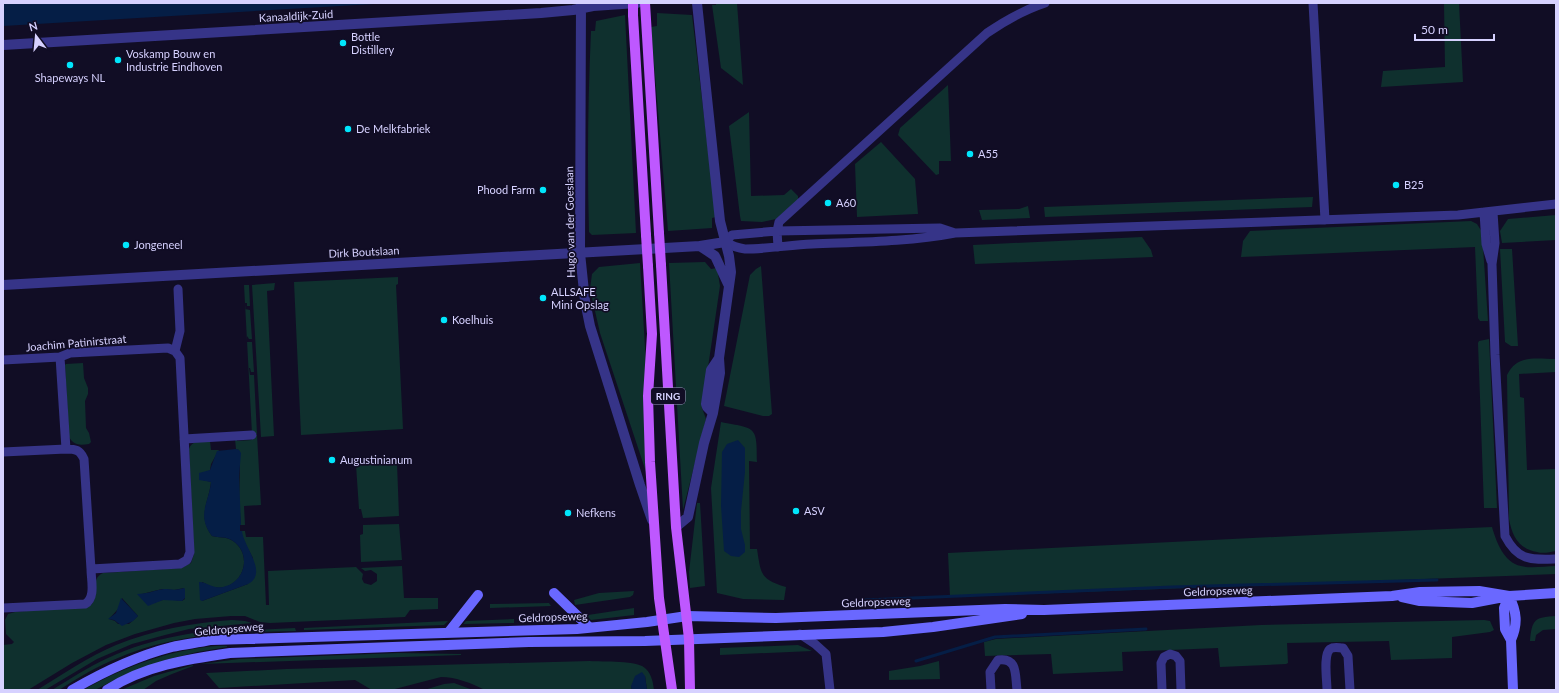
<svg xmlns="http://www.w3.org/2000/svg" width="1559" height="693" viewBox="0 0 1559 693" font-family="Lato,sans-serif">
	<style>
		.green { fill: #0f302e; fill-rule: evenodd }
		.water { fill: #051e46 }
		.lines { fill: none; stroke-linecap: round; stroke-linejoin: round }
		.stream { stroke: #051e46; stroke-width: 3 }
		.minor { stroke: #363488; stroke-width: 9 }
		.tertiary { stroke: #363488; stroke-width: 10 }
		.secondary { stroke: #6a68ff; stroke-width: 10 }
		.primary { stroke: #be58ff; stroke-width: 10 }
		.primary-bridge { stroke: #be58ff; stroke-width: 10 }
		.poi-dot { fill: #00e6fc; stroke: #110d25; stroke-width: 1.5 }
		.labels { text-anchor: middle; stroke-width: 3.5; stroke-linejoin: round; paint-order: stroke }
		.shield { fill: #110d25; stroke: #9b96be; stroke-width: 1 }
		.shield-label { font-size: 10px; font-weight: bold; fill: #d6d1ff }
		.street-label { font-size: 11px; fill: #d6d1ff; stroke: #110d25 }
		.poi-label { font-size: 11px; fill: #d6d1ff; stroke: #110d25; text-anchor: start }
	</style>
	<rect width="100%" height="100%" fill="#110d25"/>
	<path class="green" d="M716 3H737L743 85 721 68 712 5H716Z
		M1444 3H1459L1463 82 1381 87 1383 71 1445 67Z
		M657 13 692 15 716 217 712 218V228L668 231 651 27 657 26Z
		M625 15 636 233 592 235 589 232C587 165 588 98 591 31H595L596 21Z
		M948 85 951 161H939V174L936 175 898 135 900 128Z
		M749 112 751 196 784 195 791 189 798 196V200L776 219 762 222 741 221 740 216 729 126Z
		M881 142 915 179 918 214H916L857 217 855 164Z
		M1313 197 1312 207 1045 217 1044 207Z
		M1028 206 1030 218 982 220 979 210 1019 209Z
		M1556 215V240L1502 243 1500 231 1508 219Z
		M1471 221 1477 224 1482 232 1488 321H1480L1478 318 1475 247 1241 257 1243 241 1250 231Z
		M1142 237 1151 250 1153 257 975 264 973 245Z
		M1500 249H1512L1518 346H1511L1505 342Z
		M705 262 711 269 717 268 720 286 702 408 706 419 683 510 669 263Z
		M640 263 650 432 647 475 600 333 590 289 592 274 599 267Z
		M761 266 772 414 769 416H763L724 406 750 275 756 269Z
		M398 277V284L396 285 403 429 301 435 294 282Z
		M275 283 274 290 267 291 274 436 261 437 252 285Z
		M244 285H249L250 306H247V303H245V309L250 310 252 339H249L247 336V342H252L254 372H251L250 368H249L250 375H254L257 434H252Z
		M1489 339 1497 508H1484L1478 343 1479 341Z
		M1556 359V372L1519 374 1520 397 1524 398 1527 470 1556 469V551C1550 552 1543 554 1537 552 1519 549 1512 536 1509 519L1507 375C1517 354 1536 359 1556 359Z
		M83 363 84 378 88 388V394L85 401 86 428 89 433 91 442 89 444C80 445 74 446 69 437L65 365 66 364Z
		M721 422C756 429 757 425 757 462L749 461 750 549H757C761 574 760 579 786 587L784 600 743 599 717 593 711 488Z
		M257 435 261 505 244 506 245 525H241L239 499 240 465 239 450 236 449 235 439H237V441L252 440V436Z
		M210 441 211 450H219L211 464 210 470 199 479 211 482C209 502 197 516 212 536 219 538 226 536 233 541 256 557 240 593 213 587 209 586 205 583 202 582V601L248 584 253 558 242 538V531H245L246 537H263L266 605H269L268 571 356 567 363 574 362 579 364 583 371 585 377 581V574L371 570 365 571 361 568 402 566 404 598H438V609L410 610 405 617 270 623 260 622 245 616H231L195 619 174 623 135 634 106 645 72 663 28 690H3V645L12 644 14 642 6 634 5 620 8 614 15 612 91 605C101 594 89 579 103 573L181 568 191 563 194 554 189 449C192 440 201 442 210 441ZM184 588 185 599 182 601 166 599 153 603 142 594 162 589 174 590ZM122 598 138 616 129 624H118L115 621 109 619 118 609Z
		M397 463 399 516 363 518 361 509H359L356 465Z
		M697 503H700L705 586 690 588 689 572Z
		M399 524 402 560 361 562 360 535 363 534V525Z
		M1492 527C1496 541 1504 563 1521 566 1531 569 1545 566 1556 566V574L950 597 948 553 1334 534Z
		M634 591 633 595 630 597 575 605 574 600 599 593Z
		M549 603 551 606 490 608V604Z
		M634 608V615L591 620 588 617V615Z
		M1556 616V629L1543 630 1536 635 1535 641H1530C1532 620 1534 617 1556 616Z
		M514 619V623L463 624 466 621Z
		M232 620 245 621 252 623 189 629 165 635 132 644 97 659 45 690H37C63 674 88 657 116 645 153 630 192 623 232 620Z
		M1484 620 1490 621 1494 630 1490 632 1452 637V658L1391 660 1389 641 1287 643 1288 663 1286 664 1220 667 1218 648 1122 652 1123 671 1053 674 1051 654 985 656 984 642 996 639 1261 625Z
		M448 621 444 625 304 630V628Z
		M250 628 255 630 295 628 296 631C235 632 175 633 118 658 97 666 78 678 59 690H52C70 679 88 667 108 658 153 637 201 630 250 628Z
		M798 645 812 651 720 655V648Z
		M227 646V647L197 652 165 660 118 678 95 690H83C119 670 158 654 199 648 208 647 218 645 227 646Z
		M398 653 461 654V655L201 664 239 659Z
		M590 661C602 662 639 660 646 669 652 675 653 683 654 690H647L645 676 631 686 632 690H485C471 683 456 677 441 677L391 690H372L355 680 219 688 206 673 287 669Z
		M939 661 940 679 889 680V671L920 666Z
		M193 665V666L172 674 156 681 143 690H121L154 676Z
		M454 683 473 690H424L444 684Z"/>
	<path class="water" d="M3 3H391L3 26Z
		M738 440 745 448V472L741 511V529L745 545V552L739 557 731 556 724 551 721 506 722 452 727 444Z
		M236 449 239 450 241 453 239 477 241 525H240V531H242C243 546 269 573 248 584L202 601 200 600 199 582C207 582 213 589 223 587 245 583 252 554 233 541 227 536 219 538 212 536 196 515 209 503 211 482L199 480V473L210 470 217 451Z
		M184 588 185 589V598L182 601 163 600 148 606 137 594C148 594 155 590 164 589 171 589 176 591 184 588Z
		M121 598 138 616 133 621 122 626 114 620 108 619 116 613Z
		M642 672 645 676 647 690H632L631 686 635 676Z"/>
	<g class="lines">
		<path class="stream" d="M865 600 1172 587 1437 580
			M916 661 995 637 1146 629"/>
		<path class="minor" d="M1313 3 1325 220
			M1484 212 1486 244 1491 261
			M1493 212 1495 243 1492 264 1495 355 1505 536C1518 561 1531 560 1556 559
			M955 233 940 228 777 231 732 235 725 242C732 246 737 248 745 249 767 249 790 245 812 244 860 242 908 242 955 233L1458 215 1556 204
			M778 247 777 231 779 222 987 33C1006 20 1024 10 1045 3
			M60 357 66 449C76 449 80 450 84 459L91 569
			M3 360 60 357 70 353 168 348 175 351
			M184 439 252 435
			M3 452 66 449
			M3 608 85 604C96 598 91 580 91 569L180 564 187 560 190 552 180 358 175 351 180 331 178 289
			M800 634 815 644 826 654 830 690
			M991 690 990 672 998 660C1018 657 1015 675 1017 690
			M1162 690 1161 663 1164 657 1170 654 1176 656 1180 661 1181 690
			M1327 690C1327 680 1323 655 1330 649 1334 646 1339 648 1343 648L1348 656 1350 690"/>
		<path class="tertiary" d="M581 3 580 253 585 301 590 326 640 485 652 520
			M3 45 541 13 573 10 593 6 637 3
			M700 246 715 256 728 284
			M3 285 700 246 725 242
			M713 413 707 407 706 404 711 370 719 358
			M676 527 688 517 704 443 713 413 720 373 719 358 731 272 729 256 720 221 697 3"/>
		<path class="secondary" d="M554 593 590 628
			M1509 596 1504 608 1505 629 1511 640 1513 690
			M1509 596C1517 612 1518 624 1511 640
			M1402 597 1420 601 1472 603 1509 596 1556 593
			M448 633 478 595
			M72 690C103 672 137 656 172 647 185 644 198 643 211 640L577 629 647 622 687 616 776 618 1005 609 1044 610 1392 596 1420 592 1479 591 1509 596
			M107 690C143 666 188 659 230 653L529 642 645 641 883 632 933 627 1022 614"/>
		<path class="primary" d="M645 3 659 233
			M633 15 646 235
			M661 265 676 527 689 639 690 690
			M648 266 652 334 648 396 650 462 659 598 672 690"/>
		<path class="primary-bridge" d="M633 3V15
			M659 233 661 265
			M646 235 648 266"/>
	</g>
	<g class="poi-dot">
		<circle cx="343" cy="43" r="4"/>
		<circle cx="118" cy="60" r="4"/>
		<circle cx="70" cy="65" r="4"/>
		<circle cx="348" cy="129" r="4"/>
		<circle cx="970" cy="154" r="4"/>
		<circle cx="1396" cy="185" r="4"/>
		<circle cx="543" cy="190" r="4"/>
		<circle cx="828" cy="203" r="4"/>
		<circle cx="126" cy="245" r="4"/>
		<circle cx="543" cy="298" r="4"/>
		<circle cx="444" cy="320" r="4"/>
		<circle cx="332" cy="460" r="4"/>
		<circle cx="796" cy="511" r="4"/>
		<circle cx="568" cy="513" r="4"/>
	</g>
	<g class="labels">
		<rect class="shield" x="651" y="388" width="34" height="16" rx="3"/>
		<g class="shield-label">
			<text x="668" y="400">RING</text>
		</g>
		<g class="street-label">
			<text transform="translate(296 16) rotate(-3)" y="4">Kanaaldijk-Zuid</text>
			<text transform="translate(570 222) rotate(-91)" y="4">Hugo van der Goeslaan</text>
			<text transform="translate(364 252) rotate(-3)" y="4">Dirk Boutslaan</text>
			<text transform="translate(76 343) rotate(-5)" y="4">Joachim Patinirstraat</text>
			<text transform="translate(1218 591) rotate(-2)" y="4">Geldropseweg</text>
			<text transform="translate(876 602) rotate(-2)" y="4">Geldropseweg</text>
			<text transform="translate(553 617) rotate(-2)" y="4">Geldropseweg</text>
			<text transform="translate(229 629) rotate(-5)" y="4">Geldropseweg</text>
		</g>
		<g class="poi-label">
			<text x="351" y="41">Bottle<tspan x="351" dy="13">Distillery</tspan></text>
			<text x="126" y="58">Voskamp Bouw en<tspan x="126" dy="13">Industrie Eindhoven</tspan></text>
			<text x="70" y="82" text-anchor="middle">Shapeways NL</text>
			<text x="356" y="133">De Melkfabriek</text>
			<text x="978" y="158">A55</text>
			<text x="1404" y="189">B25</text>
			<text x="535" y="194" text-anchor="end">Phood Farm</text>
			<text x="836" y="207">A60</text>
			<text x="134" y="249">Jongeneel</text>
			<text x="551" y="296">ALLSAFE<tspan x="551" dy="13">Mini Opslag</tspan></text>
			<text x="452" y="324">Koelhuis</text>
			<text x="340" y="464">Augustinianum</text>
			<text x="804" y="515">ASV</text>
			<text x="576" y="517">Nefkens</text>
		</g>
	</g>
	<rect width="1559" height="693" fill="none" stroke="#d6d1ff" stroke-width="8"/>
	<g transform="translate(36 36) rotate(344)" stroke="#110d25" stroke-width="3" paint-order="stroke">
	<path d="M0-3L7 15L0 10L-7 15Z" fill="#d6d1ff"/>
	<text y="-6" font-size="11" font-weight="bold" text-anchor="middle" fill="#d6d1ff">N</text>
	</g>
	<path d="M1415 34v6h79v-6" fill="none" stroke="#d6d1ff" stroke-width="2"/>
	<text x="1421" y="34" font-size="12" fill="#d6d1ff" stroke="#110d25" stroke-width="3" paint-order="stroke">50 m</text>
</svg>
